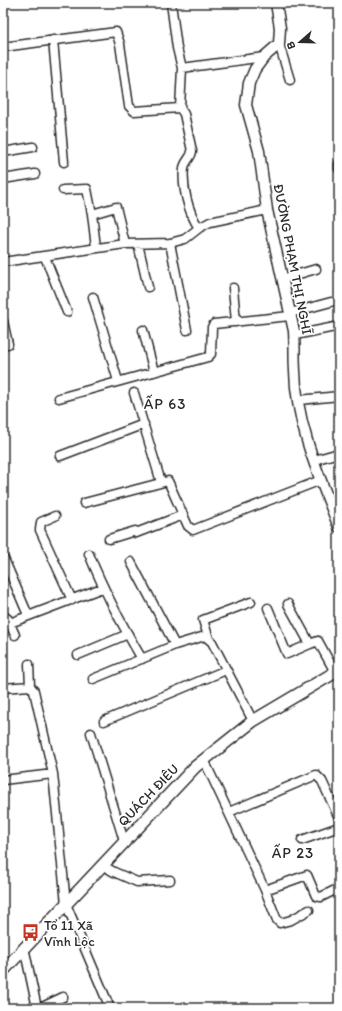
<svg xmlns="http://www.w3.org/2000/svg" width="342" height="1011" viewBox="0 0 342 1011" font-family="Itim,sans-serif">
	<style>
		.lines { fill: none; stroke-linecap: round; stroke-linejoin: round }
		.minor-casing { stroke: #2b2b2b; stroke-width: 11 }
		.tertiary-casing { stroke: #2b2b2b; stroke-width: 13 }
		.secondary-casing { stroke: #2b2b2b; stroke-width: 14 }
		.minor { stroke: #fff; stroke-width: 8 }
		.tertiary { stroke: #fff; stroke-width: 10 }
		.secondary { stroke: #fff; stroke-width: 11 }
		.labels { text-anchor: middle; stroke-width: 3.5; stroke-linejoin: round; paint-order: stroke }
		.street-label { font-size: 14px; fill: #2b2b2b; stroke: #fff }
		.poi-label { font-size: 14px; fill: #2b2b2b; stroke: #fff; text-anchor: start }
		.neighbourhood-label { font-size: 15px; letter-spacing: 1px; fill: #2b2b2b; stroke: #fff }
	</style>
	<rect width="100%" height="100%" fill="#fff"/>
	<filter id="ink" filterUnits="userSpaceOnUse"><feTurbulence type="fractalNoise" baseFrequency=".025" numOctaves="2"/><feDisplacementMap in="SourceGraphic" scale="8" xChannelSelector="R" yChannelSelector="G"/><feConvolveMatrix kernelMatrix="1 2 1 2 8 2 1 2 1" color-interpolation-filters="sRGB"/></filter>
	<g filter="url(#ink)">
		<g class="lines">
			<defs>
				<path id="minor" d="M171 3 177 48 182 68
					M53 40 64 162
					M279 44 290 80
					M3 47 116 32 120 44 129 106 134 111 180 108 182 68 264 57
					M180 108 184 114 192 151C192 157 185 161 184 168 182 187 188 212 199 228
					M3 152 33 147
					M339 164V169
					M3 179 35 174
					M63 190 87 189 92 214 116 207 125 244
					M92 214 96 247
					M170 243 187 330
					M138 244 148 287
					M45 257 67 312
					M3 262 125 244 170 243 185 239 199 228 210 222 267 210
					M282 279 316 269
					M233 288 236 322
					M93 297 118 381
					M290 313 331 302
					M3 321 8 344
					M143 330 154 372
					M295 335 335 327
					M134 393 161 482
					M59 398 208 357 211 354 212 327 214 324 290 316
					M299 400 339 396
					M60 456 144 424
					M314 460 339 453
					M84 503 168 481 188 526 193 530 321 480
					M55 516 41 522 40 530 72 600
					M109 539 135 531 136 533 183 515
					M89 554C104 591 122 625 142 659
					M4 559 28 615
					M131 562 175 645
					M288 604 310 644 318 641 335 672
					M268 608 287 654 310 644
					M3 615 8 619 15 635
					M10 623 102 588
					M209 639 203 620 251 602
					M78 655 128 634
					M29 664 30 686
					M93 679 175 645 205 636 212 642 253 721
					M3 688 30 686 34 691 53 774 66 904 110 1008
					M104 721 226 670
					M91 733 124 841
					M204 760 265 890 307 875 316 896 321 897 339 888
					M3 780 53 774
					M229 812 316 775 322 781 339 818
					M302 840 339 827
					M102 865 114 872 137 882 170 880
					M265 890 277 920 280 923 291 920 309 910
					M24 947 37 1008
					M40 1008 63 997"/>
				<path id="tertiary" d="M276 3 280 28 279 44 264 57 255 69 249 83 246 105 259 151 267 210 294 331C295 345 294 357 295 371 296 425 320 478 339 527"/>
				<path id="secondary" d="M3 971 195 767 253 721 339 670"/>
			</defs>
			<use href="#minor" class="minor-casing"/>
			<use href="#tertiary" class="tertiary-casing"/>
			<use href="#secondary" class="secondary-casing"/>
			<use href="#minor" class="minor"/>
			<use href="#tertiary" class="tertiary"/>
			<use href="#secondary" class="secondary"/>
		</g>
	</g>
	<defs>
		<symbol id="bus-bare" viewBox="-9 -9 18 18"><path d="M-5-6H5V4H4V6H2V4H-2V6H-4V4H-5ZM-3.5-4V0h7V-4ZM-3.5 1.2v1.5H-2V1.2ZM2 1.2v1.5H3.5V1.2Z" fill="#c8321e" stroke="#fff" stroke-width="2.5" paint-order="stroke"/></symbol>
	</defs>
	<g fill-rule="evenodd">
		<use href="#bus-bare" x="18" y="920" width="25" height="25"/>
	</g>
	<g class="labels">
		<g class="street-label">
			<text transform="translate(293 259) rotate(79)" y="5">ĐƯỜNG PHẠM THỊ NGHĨ</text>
			<text transform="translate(148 795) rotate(-46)" y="5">QUÁCH ĐIÊU</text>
		</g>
		<g class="poi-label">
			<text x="44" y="930">Tổ 11 Xã<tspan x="44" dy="16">Vĩnh Lộc</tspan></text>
		</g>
		<g class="neighbourhood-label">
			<text x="165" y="409">ẤP 63</text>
			<text x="293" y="858">ẤP 23</text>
		</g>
	</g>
	<rect width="342" height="1011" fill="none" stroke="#fff" stroke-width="16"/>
	<rect x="8" y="8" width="326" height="995" fill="none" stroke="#2b2b2b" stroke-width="1.5" filter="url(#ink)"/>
	<g transform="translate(300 42) rotate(250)" stroke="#ffffff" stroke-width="3" paint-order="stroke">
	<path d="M0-3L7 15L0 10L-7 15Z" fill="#2b2b2b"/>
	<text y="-6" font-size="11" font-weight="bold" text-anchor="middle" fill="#2b2b2b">B</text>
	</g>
</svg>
